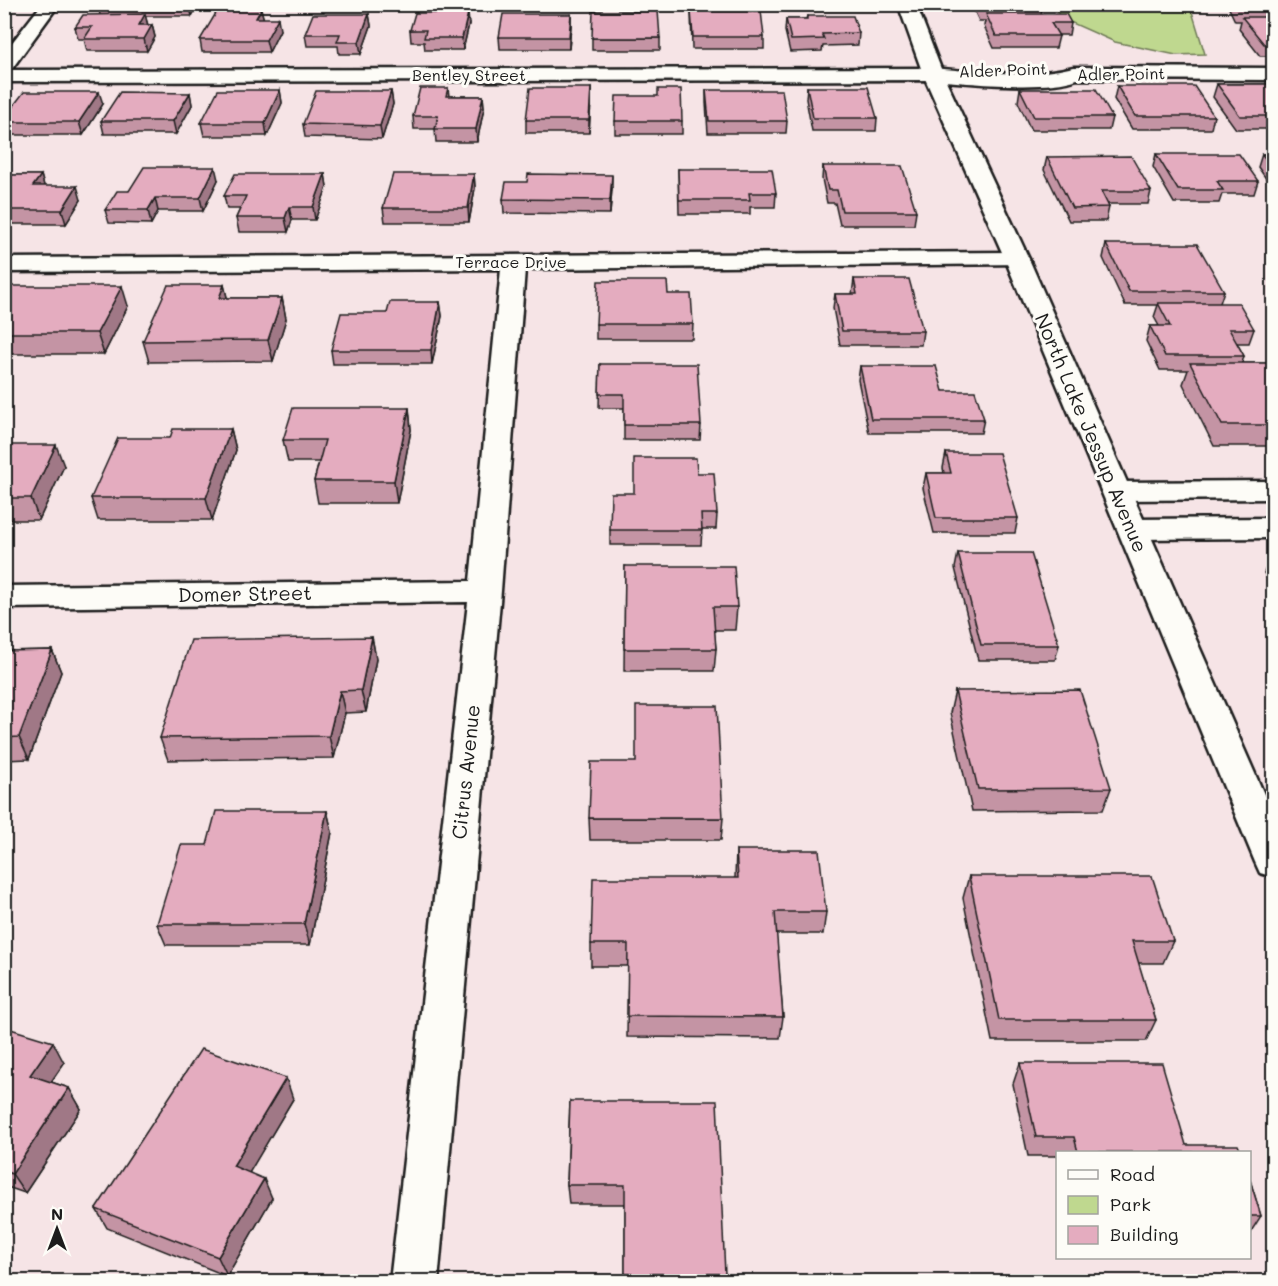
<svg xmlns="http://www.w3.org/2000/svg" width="1278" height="1286" viewBox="0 0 1278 1286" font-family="Mali,sans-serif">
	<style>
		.green { fill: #bfd88f; stroke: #6e7a56; stroke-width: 1.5 }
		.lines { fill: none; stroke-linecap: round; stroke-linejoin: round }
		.minor-casing { stroke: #1c1c1c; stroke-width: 5 }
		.tertiary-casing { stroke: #1c1c1c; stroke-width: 5 }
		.minor { fill: #fdfcf7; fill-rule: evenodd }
		.tertiary { fill: #fdfcf7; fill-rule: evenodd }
		.wall { fill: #c494a4; stroke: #1c1c1c; stroke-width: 1.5 }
		.shaded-wall { fill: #a07886; stroke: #1c1c1c; stroke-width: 1.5 }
		.building { fill: #e4acbf; stroke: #1c1c1c; stroke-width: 1.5 }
		.labels { text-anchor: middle; stroke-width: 6; stroke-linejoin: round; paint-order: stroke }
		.far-street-label { font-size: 16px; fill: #1c1c1c; stroke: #fdfcf7 }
		.street-label { font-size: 20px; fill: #1c1c1c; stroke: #fdfcf7 }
	</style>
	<rect width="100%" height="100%" fill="#f6e4e6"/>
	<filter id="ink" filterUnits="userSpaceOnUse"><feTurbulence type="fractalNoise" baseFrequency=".0167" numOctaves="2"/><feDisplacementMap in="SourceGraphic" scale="12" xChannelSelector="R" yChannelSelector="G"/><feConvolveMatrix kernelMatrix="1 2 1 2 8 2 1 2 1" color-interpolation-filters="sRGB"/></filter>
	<g filter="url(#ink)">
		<path class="green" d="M666 4H896L898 10 650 11Z
			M1053 5H1190L1205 54 1176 55 1115 42 1061 18Z"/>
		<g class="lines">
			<defs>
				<path id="minor" d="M42 4H59L11 70 933 68C979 72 1029 78 1074 67L1274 68V80L1077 79C1047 91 967 83 933 80L4 82V53Z
					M1017 252 1025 254 1029 259 1025 264 525 269 501 591 438 1282H390L468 602 4 608V586L470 581 501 269 4 272V258Z
					M1274 481V499L1116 500 1106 497 1101 491 1106 485 1116 482Z
					M1274 518V538L1133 539 1122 536 1118 529 1122 522 1133 519Z"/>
				<path id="tertiary" d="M898 4H916L943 74 1029 259 1274 817V877L1260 873 1255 862 1005 259 923 74Z"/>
			</defs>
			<use href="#minor" class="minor-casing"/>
			<use href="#tertiary" class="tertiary-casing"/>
			<use href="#minor" class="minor"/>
			<use href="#tertiary" class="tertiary"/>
		</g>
		<path class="wall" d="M98 4H198L192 16H145L148 25H152L155 37 147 51H87L84 39H78L75 27 100 15Z
			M971 4H1039L1042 10 1041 14 1071 23 1069 35H1058L1059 36 1056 48H994L984 26 985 21H979Z
			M1227 4H1274V56H1260L1239 29 1241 21H1235Z
			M261 9 263 18 280 30 269 52H202L200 40Z
			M691 11 764 37V49H692Z
			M369 14 371 26 361 54H339L338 46H307L305 34Z
			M571 14V26L569 49H500L499 37Z
			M807 16 859 33 858 45 823 46 822 51 790 52 785 31 786 19H806Z
			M469 24 463 50H425L424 42H411L410 30Z
			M592 38H660V50H592Z
			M1217 84H1274V129H1236L1213 97Z
			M1117 86 1214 116 1211 129H1132L1114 99Z
			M807 87 877 118 876 131H812L806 99Z
			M448 88 449 96H483L484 108 477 142H436L435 129H414L413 116Z
			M591 88V100L589 133H526V120Z
			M1020 89 1112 117 1109 130H1031L1018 102Z
			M280 90 282 103 267 136H204L201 123Z
			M706 90 787 121 786 133H708L706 103Z
			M391 91 393 104 382 139 305 137 303 124Z
			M190 93 192 105 176 134H104L101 121Z
			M658 96 682 121V134H615V121Z
			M103 104 83 135H5L4 132V118Z
			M1156 154 1258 181 1254 194H1222L1219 203H1174L1153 167Z
			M1262 154H1274V190L1258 167Z
			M1047 157 1151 191 1148 204H1107L1109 207 1106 221H1069L1044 170Z
			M823 166 916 211 914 225H840L835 203H827L822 179Z
			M678 169 776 193 775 207H750V214H679Z
			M325 174 327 187 315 220H292L288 232H239L236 218 240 209H227L224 196Z
			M474 174 475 188 469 222H385L383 208Z
			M4 175H41L44 186 81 200 66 224H4Z
			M218 180 203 211H158L151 224 109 223 105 210 129 191Z
			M612 188 610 214 504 213 503 199Z
			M1106 244 1224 291 1220 303 1254 329 1249 343H1237L1244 356 1242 363H1274V446H1214L1183 384 1188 370H1160L1146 341 1150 326H1159L1154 317 1158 305H1125L1103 258Z
			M854 279 923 331 921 345H840L833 308 835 294H852Z
			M224 285 227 298H282L286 319 273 361 149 362 143 341Z
			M4 286 128 306 104 354H4Z
			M668 294 693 324 692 339H596V324Z
			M440 302 442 316 432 364H333L331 350 387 313Z
			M600 364 701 425 700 440H624V408H599Z
			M860 366 943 391 984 419 981 433H869L858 380Z
			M409 408 411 430 397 503H318L314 481 319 462H288L283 440Z
			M231 429 236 450 212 520H98L91 498 170 438Z
			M4 445 64 466 39 520H4Z
			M946 453 1018 518 1015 533H934L923 488 926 473H944L943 468Z
			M697 473 717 514 716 529H702L701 545H610V530L634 493Z
			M1273 551H1274V592L1264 573Z
			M958 553 1059 645 1055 660H978L955 568Z
			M625 566 737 607 735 630H714L716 649 714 671H624Z
			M372 637 376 659 366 712 345 713 334 758 168 760 160 738Z
			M52 650 61 672 29 759 4 760V651Z
			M955 691 1111 788 1103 810 972 811 950 713Z
			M327 811 332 832 310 945H166L157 924 207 845Z
			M589 818H723L721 840H590Z
			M736 850 826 912 823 934H776L783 1017 780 1038 627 1037 628 966H591V944L735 878Z
			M969 876 1173 941 1163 963H1138L1156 1020 1146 1041H992L963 898Z
			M4 1027 64 1063 51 1082 69 1088 81 1109 25 1193 4 1186Z
			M1020 1063 1186 1145 1241 1152H1058V1156H1028L1013 1084Z
			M293 1099 249 1172 272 1198 227 1276 107 1228 96 1209Z
			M570 1101 725 1274 724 1281H625V1204H569L567 1185Z
			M1250 1180 1261 1216 1250 1233Z"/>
		<path class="shaded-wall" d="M189 4H198L192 16Z
			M261 9 264 20 256 18Z
			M468 13 469 24 463 50 462 38Z
			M145 14 148 26 139 25Z
			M369 14 371 26 361 54 359 42Z
			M571 14V26L569 49V37Z
			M278 18 280 30 269 52 266 40Z
			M152 25 155 37 147 51 144 39Z
			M591 88V100L589 133V120Z
			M280 90 282 103 267 136 265 123Z
			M391 91 393 104 382 139 380 126Z
			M99 92 103 104 83 135 79 122Z
			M190 93 192 105 176 134 173 121Z
			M483 96 484 108 477 142 476 129Z
			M215 167 218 180 203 211 200 198Z
			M325 174 327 187 315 220 313 207Z
			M474 174 475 188 469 222 468 208Z
			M41 175 45 189 33 186Z
			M612 175V188L610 214V200Z
			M77 186 81 200 66 224 62 210Z
			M155 198 158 211 151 224 148 210Z
			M289 207 292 220 288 232 285 218Z
			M224 285 229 305 219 298Z
			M122 286 128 306 104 354 97 333Z
			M282 298 286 319 273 361 268 340Z
			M440 302 442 316 432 364 431 350Z
			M409 408 411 430 397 503 394 481Z
			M231 429 236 450 212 520 206 498Z
			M56 445 64 466 39 520 31 498Z
			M372 637 376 659 366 712 361 690Z
			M52 650 61 672 29 759 19 737Z
			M340 691 345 713 334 758 329 736Z
			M327 811 332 832 310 945 304 924Z
			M53 1042 64 1063 42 1095 30 1075Z
			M286 1078 293 1099 242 1185 233 1166Z
			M69 1088 81 1109 25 1193 12 1174Z
			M264 1179 272 1198 227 1276 218 1257Z"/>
		<path class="building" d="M979 4H1039L1042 10H981Z
			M1236 4H1274V11L1238 9Z
			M219 8 261 9 256 18H278L266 40H200Z
			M593 11H658L660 38H592Z
			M691 11H761L764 37H693Z
			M415 13H468L462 38H424L426 30H410Z
			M145 14 139 25H152L144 39H84L92 27H75L83 15Z
			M313 14H369L359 42H337L340 34H305Z
			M503 14H571L569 37H499Z
			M986 14H1066L1071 23H1051L1059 36H996Z
			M807 16H853L859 33 822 34 824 39 791 40 786 19H807Z
			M1242 17H1274V44H1264Z
			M1217 84H1274V116H1240Z
			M1117 86H1194L1214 116H1135Z
			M807 87H868L877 118H813Z
			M420 88H448L446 96H483L476 129H435L438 116H413Z
			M530 88H591L589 120H526Z
			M658 89H681L682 121H615L616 96H658Z
			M1020 89H1096L1112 117H1034Z
			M218 90H280L265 123H201Z
			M706 90H782L787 121H709Z
			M316 91H391L380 126 303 124Z
			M24 92H99L79 122H4V118Z
			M120 92 190 93 173 121H101Z
			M1156 154H1239L1258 181H1217L1223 190H1178Z
			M1262 154H1274V171Z
			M1131 156 1151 191H1101L1109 207 1072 208 1047 157Z
			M823 166H902L916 211H842L837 190H828Z
			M144 167H215L200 198H155L148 210H105L117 191H129Z
			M678 169H772L776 193H749L750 200H679Z
			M235 174H325L313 207H289L285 218H236L246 196H224Z
			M393 174H474L468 208H383Z
			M528 174 612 175 610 200 503 199 506 182H527Z
			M4 175H41L33 186H77L62 210H4Z
			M1106 244H1197L1224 291H1129Z
			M854 279H909L923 331H842L835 294H857Z
			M598 281H667L668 294H691L693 324H596Z
			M168 285H224L219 298H282L268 340 143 341Z
			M4 286H122L97 333H4Z
			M390 302H440L431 350H331L341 313H387Z
			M1158 303H1239L1254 329H1229L1244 356H1165L1150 326H1170Z
			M1190 363H1274V425H1222Z
			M600 364H697L701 425H624V394H599Z
			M860 366H936L943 391H975L984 419H871Z
			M293 408H409L394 481H314L325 440H283Z
			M173 429H231L206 498H91L118 438H170Z
			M4 445H56L31 498H4Z
			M946 453H999L1018 518H936L926 473H951Z
			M634 458H696L697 473H714L717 514H701L702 530H610L611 493H634Z
			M958 553H1031L1059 645H981Z
			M625 566H734L737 607H713L716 649H624Z
			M372 637 361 690 340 691 329 736 160 738 191 640Z
			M52 650 19 737 4 738V651Z
			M1080 690 1111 788 978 789 955 691Z
			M636 706H717L723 818H589L591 762H636Z
			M216 811H327L304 924H157L181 845H207Z
			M736 850H819L826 912H775L783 1017 627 1016 628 944H591L593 878H738Z
			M969 876H1152L1173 941H1132L1156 1020H999Z
			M4 1027 53 1042 30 1075 69 1088 12 1174 4 1171Z
			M201 1049 286 1078 233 1166 264 1179 218 1257 96 1209Z
			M1020 1063H1162L1186 1145H1238L1241 1152H1078L1074 1137H1036Z
			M570 1101H717L725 1274H625V1185H567Z
			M1250 1180 1261 1216H1250Z"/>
	</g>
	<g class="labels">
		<g class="far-street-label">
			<text transform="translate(1003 70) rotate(-2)" y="6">Alder Point</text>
			<text transform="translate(1121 74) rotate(-1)" y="6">Adler Point</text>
			<text x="469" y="81">Bentley Street</text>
			<text x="511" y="268">Terrace Drive</text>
		</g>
		<g class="street-label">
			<text transform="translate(1091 433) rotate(67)" y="7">North Lake Jessup Avenue</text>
			<text transform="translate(245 594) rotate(-1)" y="7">Domer Street</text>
			<text transform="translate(466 772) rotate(-84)" y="7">Citrus Avenue</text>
		</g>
	</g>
	<rect width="1278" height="1286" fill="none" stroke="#fdfcf7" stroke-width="24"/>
	<rect x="12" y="12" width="1254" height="1262" fill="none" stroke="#1c1c1c" stroke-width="2" filter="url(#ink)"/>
	<rect x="1056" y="1151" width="195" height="108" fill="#fdfcf7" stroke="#a3a29f" stroke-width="1.5"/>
	<rect x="1068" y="1170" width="30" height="9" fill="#fdfcf7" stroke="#a3a29f" stroke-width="1.5"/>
	<text x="1110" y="1181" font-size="18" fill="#1c1c1c">Road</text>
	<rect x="1068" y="1196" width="30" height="18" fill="#bfd88f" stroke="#a3a29f" stroke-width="1.5"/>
	<text x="1110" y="1211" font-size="18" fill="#1c1c1c">Park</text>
	<rect x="1068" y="1226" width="30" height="18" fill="#e4acbf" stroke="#a3a29f" stroke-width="1.5"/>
	<text x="1110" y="1241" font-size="18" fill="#1c1c1c">Building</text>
	<g transform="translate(57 1229)" stroke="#fdfcf7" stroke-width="4.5" paint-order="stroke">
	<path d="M0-4.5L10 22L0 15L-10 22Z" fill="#1c1c1c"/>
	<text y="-9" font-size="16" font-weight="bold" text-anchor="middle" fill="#1c1c1c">N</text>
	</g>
</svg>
